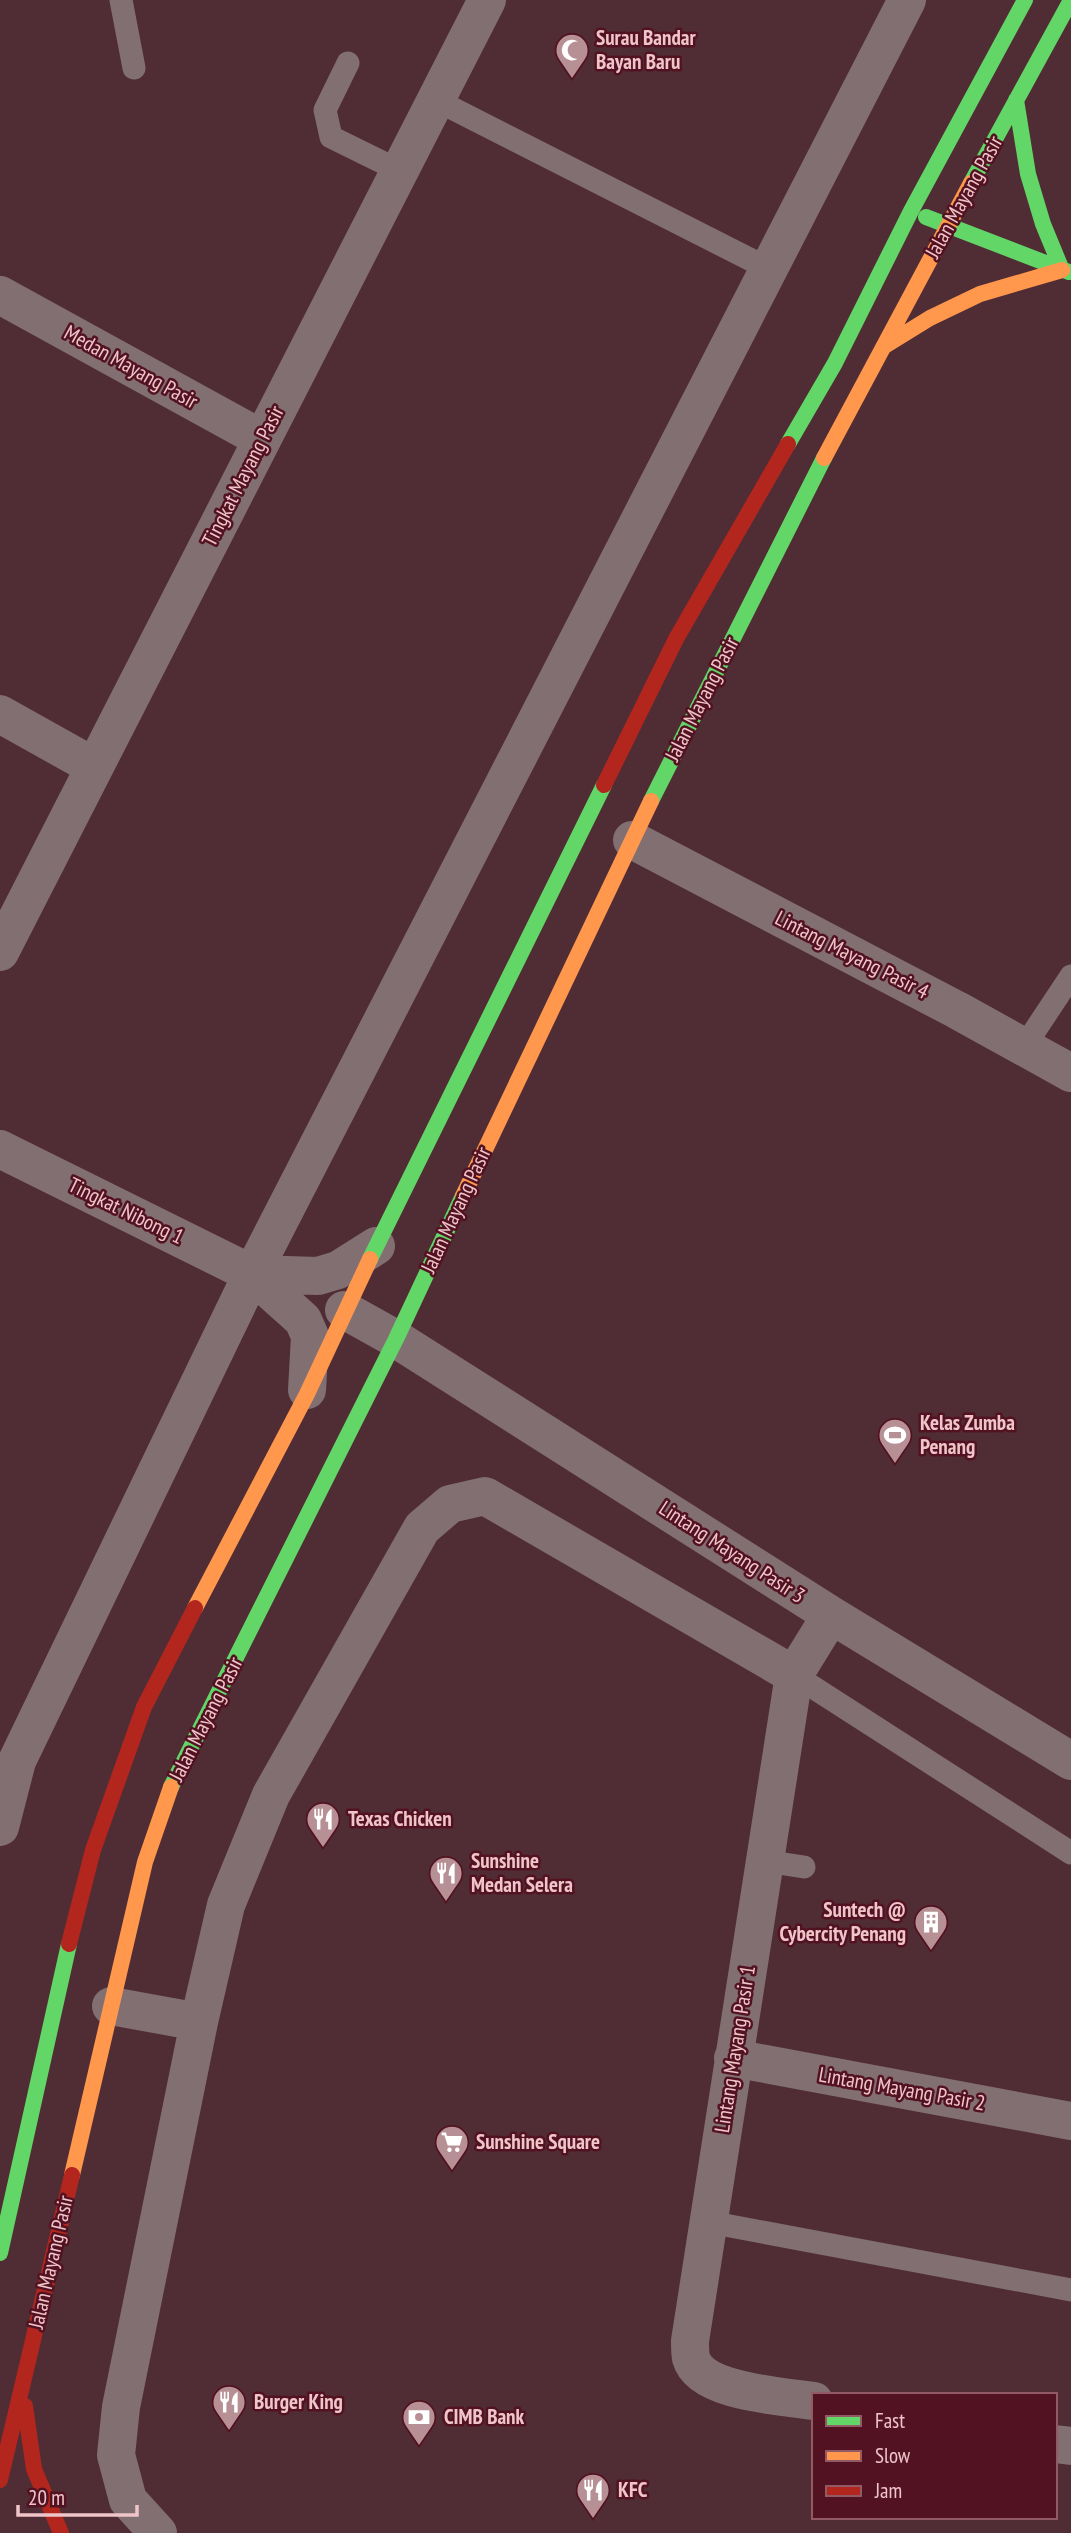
<svg xmlns="http://www.w3.org/2000/svg" width="1071" height="2533" viewBox="0 0 1071 2533" font-family="'PT Sans Narrow',sans-serif">
	<style>
		.lines { fill: none; stroke-linecap: round; stroke-linejoin: round }
		.lane { stroke: #826f72; stroke-width: 23 }
		.street { stroke: #826f72; stroke-width: 38 }
		.fast { stroke: #63d668; stroke-width: 16 }
		.slow { stroke: #ff974d; stroke-width: 16 }
		.jam { stroke: #b3261e; stroke-width: 16 }
		.labels { text-anchor: middle; stroke-width: 5; stroke-linejoin: round; paint-order: stroke }
		.poi-label { font-size: 21px; font-weight: bold; fill: #efc5c9; stroke: #531221; text-anchor: start }
		.street-label { font-size: 21px; fill: #efc5c9; stroke: #531221 }
	</style>
	<rect width="100%" height="100%" fill="#502d34"/>
	<g class="lines">
		<path class="lane" d="M121 0 134 68
			M348 63 325 110 331 137 400 171
			M436 100 767 268
			M1024 1047 1071 976
			M794 1675 1071 1853
			M765 1861 804 1867
			M709 2222 1071 2290"/>
		<path class="street" d="M0 295 262 439
			M0 714 93 766
			M632 840 957 1010 1071 1073
			M0 952 487 0
			M0 1149 252 1274 303 1320 310 1336 307 1390
			M252 1274 318 1276 338 1270 376 1246
			M344 1310 396 1339 831 1615 1071 1761
			M0 1827 17 1761 252 1274 907 0
			M111 2006 199 2022
			M733 2058 1071 2121
			M814 2401C783 2396 701 2393 691 2358 690 2353 690 2346 690 2341L794 1675 831 1615
			M1055 2444 1071 2446
			M158 2533 128 2500 116 2455 121 2407 199 2022 226 1905 271 1795 422 1528 450 1504 485 1496 794 1675"/>
		<path class="fast" d="M1016 100 1028 174 1043 224 1062 270
			M971 183 1071 0
			M926 217 1069 272
			M788 444 835 363 911 211 1025 0
			M651 801 824 458
			M370 1259 604 785
			M171 1787 396 1339 463 1196
			M0 2253 69 1944"/>
		<path class="slow" d="M883 347 930 318 980 294 1062 270
			M824 458 971 183
			M463 1196 651 801
			M195 1608 307 1394 370 1259
			M72 2175 145 1862 171 1787"/>
		<path class="jam" d="M604 785 676 639 788 444
			M69 1944 93 1850 144 1707 195 1608
			M25 2406 34 2469 61 2533
			M0 2480 72 2175"/>
	</g>
	<defs>
		<symbol id="mosque-pin" viewBox="-11 -11 22 30"><path d="M0 17L-7.5 6A9.5 9.5 0 1 1 7.5 6Z" fill="#b79095" stroke="#531221"/><path d="M3.5-4.9A6 6 0 1 0 3.5 4.9A5 5 0 1 1 3.5-4.9Z" fill="#fff"/></symbol>
		<symbol id="stadium-pin" viewBox="-11 -11 22 30"><path d="M0 17L-7.5 6A9.5 9.5 0 1 1 7.5 6Z" fill="#b79095" stroke="#531221"/><path d="M0-5a6.5 5 0 1 0 0 10a6.5 5 0 1 0 0-10ZM-3.5-1.8h7v3.6h-7Z" fill="#fff"/></symbol>
		<symbol id="restaurant-pin" viewBox="-11 -11 22 30"><path d="M0 17L-7.5 6A9.5 9.5 0 1 1 7.5 6Z" fill="#b79095" stroke="#531221"/><path d="M-5-6h1v4h1v-4h1v4h1v-4h1v5L-1.5 .5V6h-2V.5L-5-1ZM5-6V6H3V1.5H1.5Q1.5-4 5-6Z" fill="#fff"/></symbol>
		<symbol id="building-pin" viewBox="-11 -11 22 30"><path d="M0 17L-7.5 6A9.5 9.5 0 1 1 7.5 6Z" fill="#b79095" stroke="#531221"/><path d="M-4-6H4V6H1V3H-1V6H-4ZM-2.5-4.3h1.7v1.8h-1.7ZM.8-4.3h1.7v1.8H.8ZM-2.5-1h1.7V.8h-1.7ZM.8-1h1.7V.8H.8Z" fill="#fff"/></symbol>
		<symbol id="supermarket-pin" viewBox="-11 -11 22 30"><path d="M0 17L-7.5 6A9.5 9.5 0 1 1 7.5 6Z" fill="#b79095" stroke="#531221"/><path d="M-6-5.5h2.5l.6 2H6L4.5 2H-2.5L-4.4-4H-6ZM-1.5 3.2a1.3 1.3 0 1 0 .1 0ZM3 3.2a1.3 1.3 0 1 0 .1 0Z" fill="#fff"/></symbol>
		<symbol id="bank-pin" viewBox="-11 -11 22 30"><path d="M0 17L-7.5 6A9.5 9.5 0 1 1 7.5 6Z" fill="#b79095" stroke="#531221"/><path d="M-6-4H6V4H-6ZM0-2.3a2.3 2.3 0 1 0 0 4.6a2.3 2.3 0 1 0 0-4.6Z" fill="#fff"/></symbol>
	</defs>
	<g fill-rule="evenodd">
		<use href="#mosque-pin" x="553" y="31" width="38" height="52"/>
		<use href="#stadium-pin" x="876" y="1416" width="38" height="52"/>
		<use href="#restaurant-pin" x="304" y="1800" width="38" height="52"/>
		<use href="#restaurant-pin" x="427" y="1854" width="38" height="52"/>
		<use href="#building-pin" x="912" y="1903" width="38" height="52"/>
		<use href="#supermarket-pin" x="433" y="2123" width="38" height="52"/>
		<use href="#restaurant-pin" x="210" y="2383" width="38" height="52"/>
		<use href="#bank-pin" x="400" y="2398" width="38" height="52"/>
		<use href="#restaurant-pin" x="574" y="2471" width="38" height="52"/>
	</g>
	<g class="labels">
		<g class="poi-label">
			<text x="596" y="45">Surau Bandar<tspan x="596" dy="24">Bayan Baru</tspan></text>
			<text x="920" y="1430">Kelas Zumba<tspan x="920" dy="24">Penang</tspan></text>
			<text x="348" y="1826">Texas Chicken</text>
			<text x="471" y="1868">Sunshine<tspan x="471" dy="24">Medan Selera</tspan></text>
			<text x="906" y="1917" text-anchor="end">Suntech @<tspan x="906" dy="24">Cybercity Penang</tspan></text>
			<text x="476" y="2149">Sunshine Square</text>
			<text x="254" y="2409">Burger King</text>
			<text x="444" y="2424">CIMB Bank</text>
			<text x="618" y="2497">KFC</text>
		</g>
		<g class="street-label">
			<text transform="translate(964 197) rotate(-61)" y="7">Jalan Mayang Pasir</text>
			<text transform="translate(131 367) rotate(29)" y="7">Medan Mayang Pasir</text>
			<text transform="translate(243 476) rotate(-63)" y="7">Tingkat Mayang Pasir</text>
			<text transform="translate(702 699) rotate(-63)" y="7">Jalan Mayang Pasir</text>
			<text transform="translate(852 955) rotate(27)" y="7">Lintang Mayang Pasir 4</text>
			<text transform="translate(456 1210) rotate(-65)" y="7">Jalan Mayang Pasir</text>
			<text transform="translate(126 1211) rotate(26)" y="7">Tingkat Nibong 1</text>
			<text transform="translate(732 1552) rotate(33)" y="7">Lintang Mayang Pasir 3</text>
			<text transform="translate(206 1719) rotate(-63)" y="7">Jalan Mayang Pasir</text>
			<text transform="translate(735 2049) rotate(-81)" y="7">Lintang Mayang Pasir 1</text>
			<text transform="translate(902 2089) rotate(10)" y="7">Lintang Mayang Pasir 2</text>
			<text transform="translate(51 2262) rotate(-77)" y="7">Jalan Mayang Pasir</text>
		</g>
	</g>
	<rect x="812" y="2393" width="245" height="126" fill="#531221" stroke="#915a64" stroke-width="2"/>
	<rect x="826" y="2416" width="35" height="10" fill="#63d668" stroke="#915a64" stroke-width="2"/>
	<text x="875" y="2428" font-size="21" fill="#efc5c9">Fast</text>
	<rect x="826" y="2451" width="35" height="10" fill="#ff974d" stroke="#915a64" stroke-width="2"/>
	<text x="875" y="2463" font-size="21" fill="#efc5c9">Slow</text>
	<rect x="826" y="2486" width="35" height="10" fill="#b3261e" stroke="#915a64" stroke-width="2"/>
	<text x="875" y="2498" font-size="21" fill="#efc5c9">Jam</text>
	<path d="M18 2505v10h119v-10" fill="none" stroke="#efc5c9" stroke-width="3.5"/>
	<text x="28" y="2505" font-size="21" fill="#efc5c9" stroke="#531221" stroke-width="5" paint-order="stroke">20 m</text>
</svg>
